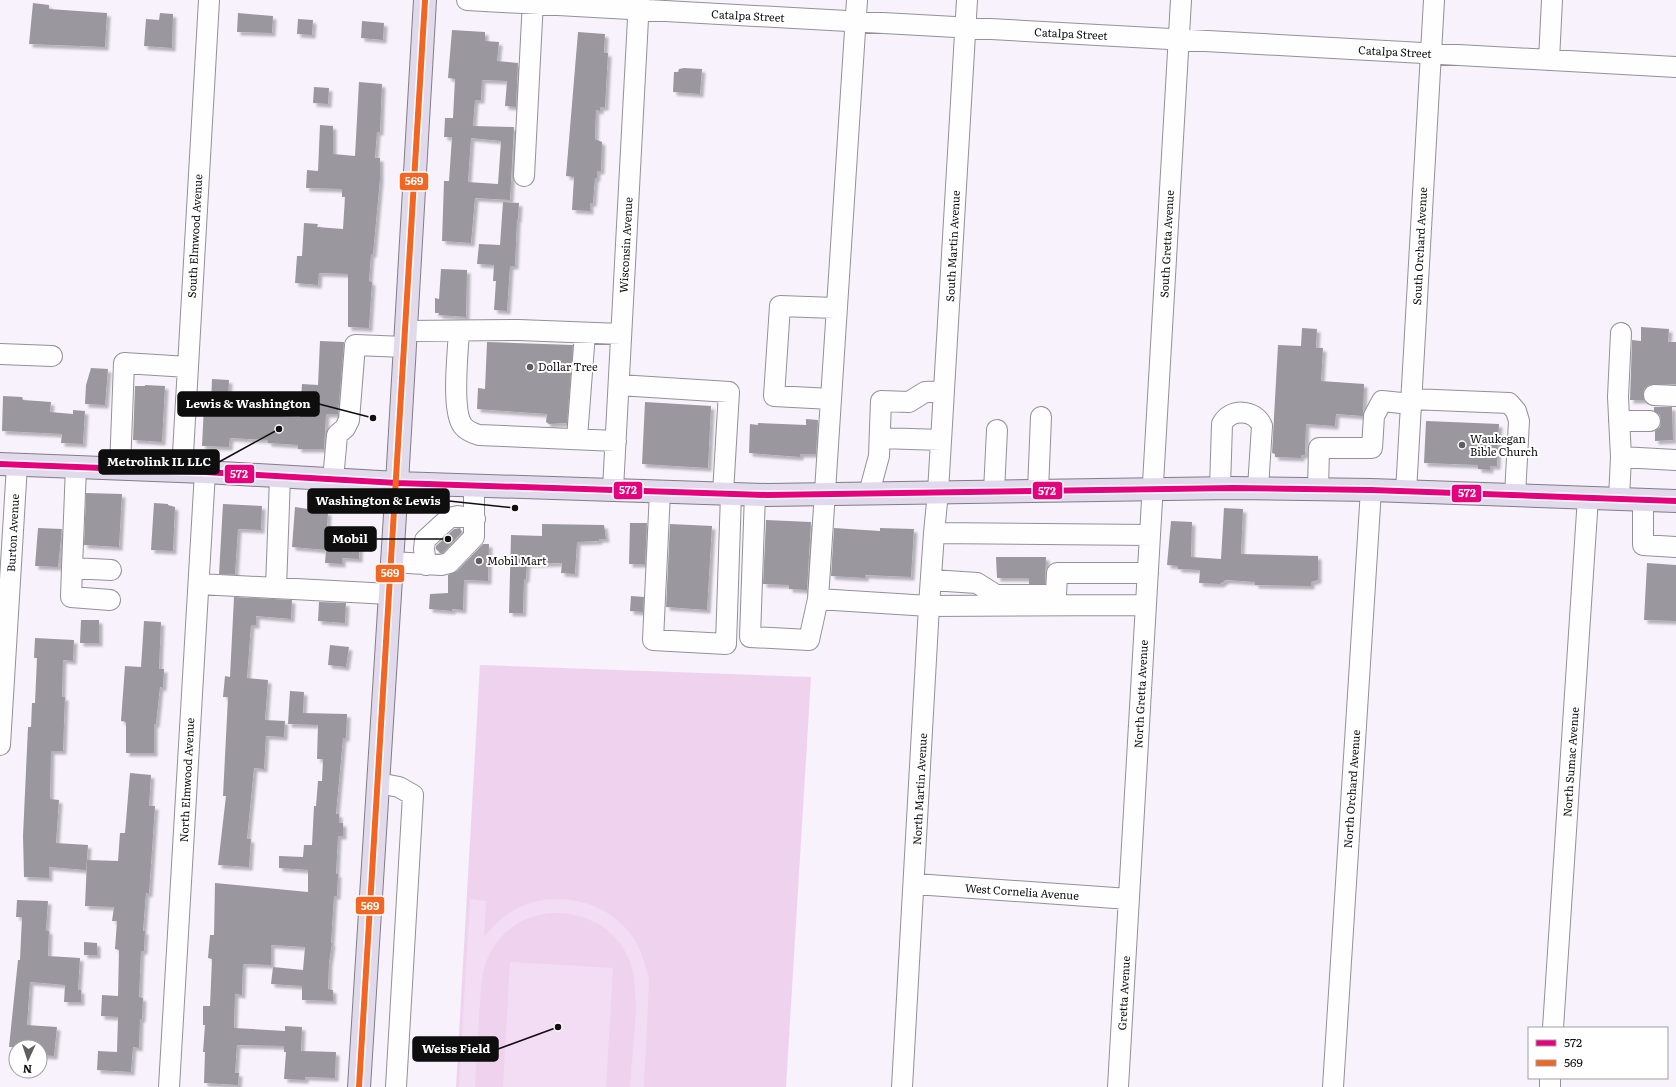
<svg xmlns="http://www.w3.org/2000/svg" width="1676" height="1087" viewBox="0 0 1676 1087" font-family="Literata,serif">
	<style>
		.green { fill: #efd3ee }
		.pitch { fill: #f3ddf5 }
		.building { fill: #9a989e; fill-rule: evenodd; filter: url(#shadow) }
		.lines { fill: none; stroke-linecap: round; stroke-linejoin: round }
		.minor-casing { stroke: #939195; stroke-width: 22 }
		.major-casing { stroke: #807e82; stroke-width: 24 }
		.minor { stroke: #fefdff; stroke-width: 20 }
		.major { stroke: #e1d9ec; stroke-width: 22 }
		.bus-1-casing { stroke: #fff; stroke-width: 9 }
		.bus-2-casing { stroke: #fff; stroke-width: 9 }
		.bus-1 { stroke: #e5007d; stroke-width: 6 }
		.bus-2 { stroke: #f26522; stroke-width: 6 }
		.poi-dot { fill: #605e61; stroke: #fff; stroke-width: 1.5 }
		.labels { text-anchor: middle; stroke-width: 4; stroke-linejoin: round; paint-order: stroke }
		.street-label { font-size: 11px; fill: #0e0e0e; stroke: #fff }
		.poi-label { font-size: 11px; fill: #0e0e0e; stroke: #fff; text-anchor: start }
		.leader { fill: none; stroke: #0e0e0e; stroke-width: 1.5 }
		.callout-dot { fill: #0e0e0e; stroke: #fff; stroke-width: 1.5 }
		.callout { fill: #0e0e0e; stroke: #0e0e0e; stroke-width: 1.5 }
		.callout-label { font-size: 12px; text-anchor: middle; font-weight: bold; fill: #fff }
		.line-badge { stroke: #fff; stroke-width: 1.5 }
		.badge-label { font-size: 11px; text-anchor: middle; font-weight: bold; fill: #fff }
	</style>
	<defs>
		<filter id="shadow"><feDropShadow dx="3.5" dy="3.5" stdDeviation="1" flood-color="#0004"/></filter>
	</defs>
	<rect width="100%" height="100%" fill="#f7f2fc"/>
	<path class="green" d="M480 665 811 677 786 1087H456Z"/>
	<path class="pitch" d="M470 899 486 901 484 937C494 926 503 916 516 909 554 888 608 901 632 936 641 950 645 963 649 979L644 1087H630C632 1051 643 986 627 955 602 903 523 898 493 948 485 960 483 972 481 985L475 1087H459Z
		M510 962 613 968 606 1087H503Z"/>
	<path class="building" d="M33 3 49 5V9L107 13 105 47 29 44Z
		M160 13 173 14 172 48 144 46 146 19 159 20Z
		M238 13 273 16 272 33 237 32Z
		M298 19 313 20 312 35 297 34Z
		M362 21 384 23 383 40 361 38Z
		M452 30 485 32V41L499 42 497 61 518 63 516 107 505 106 507 81 482 80 481 100H475L473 126 514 127 510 200 475 198 471 243 442 241 444 181H449L452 137H444L445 118H453L455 79 448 78ZM471 138 501 141 498 184 468 182Z
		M578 32 605 34 604 53H608L605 107H600V111L596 110 595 139 602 142 601 171H597V178H595L593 203H590V211L572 210 574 177 566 176Z
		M684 68 702 69 700 94 673 92 674 72H678L679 69Z
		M359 82 382 84 380 132H377L375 158H380V179L373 254H371L369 281 372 282 369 328 348 327V274L319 273 318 285 295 283 297 256H302L304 223 318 224 317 227 343 229 345 197H342V189L306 188 307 170 318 171 320 125 333 126V154L355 156Z
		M314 87 329 88 328 104 313 103Z
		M503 202 519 203 518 219H517L515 266H510L507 311 494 310 496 281H493L494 265 477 264 479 244 500 245Z
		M441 269 467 270 466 317 439 315V313H435V298L439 299Z
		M1641 327 1669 329 1668 342H1676V384L1649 385 1644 389 1643 395 1644 400H1630L1632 340 1641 341Z
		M1302 328 1317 329 1316 348H1323L1321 381 1364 384 1363 416 1336 414 1335 426 1306 424 1305 455H1301V458L1275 457V454L1272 453 1278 345 1301 346Z
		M320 341 344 342 338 414H326L324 449H298V445L268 443V440L230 438 229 447 202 446 204 405H211L212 379 229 380 228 399 259 402V410L277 411V416L300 417 302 384 318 385Z
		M487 342 573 345 567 423 549 424 546 422 547 414 477 409 478 388 485 389Z
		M91 368 108 369 105 405 85 404 86 385Z
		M145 385 165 386 162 442 133 440 135 386H145Z
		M3 396 22 397 23 400 51 402 50 412 73 414V410L85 411 83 444 61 443 62 434 2 431Z
		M645 402 711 406 708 468 642 464Z
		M1654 407H1672L1673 440 1655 441V431L1660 427 1661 421 1660 415 1654 411Z
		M806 419 818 420 816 454H800V457L749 453 750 424 758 425V423L806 425Z
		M1426 421 1499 424 1497 466H1490V470L1478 469V465L1424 463Z
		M86 493 122 494 119 547 84 545Z
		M154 503 168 504V505L175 507 173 551 151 550Z
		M223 504 262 506 261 530 238 529 235 574H219Z
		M295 507 328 512 327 528 360 531 359 559 342 558V564L325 563 326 550 292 547Z
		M1224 508 1243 509 1241 554 1318 556V580L1311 582V586L1255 585V582L1226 580 1220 584 1199 583 1200 570 1178 569V566L1167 565 1171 521 1192 522 1191 557 1221 559Z
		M766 520 811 522 807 590 789 589V585L763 584Z
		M630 523H647L645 564H629Z
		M542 524 604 525 606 539H599V541L577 542 575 574 561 573 562 563 527 564 526 579H524L523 613H509L511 535 542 536Z
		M670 524 712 526 707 610 666 607Z
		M38 528 62 529 58 567 35 566Z
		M460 528 462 532 443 553H440L436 549V546L454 529Z
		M834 528 880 531V528L914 529 911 577 865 575V578L831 576Z
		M483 544H489L488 581 464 580 463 610 452 609V611L429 609 430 594 448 593V575L457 571Z
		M996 557H1046L1045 584H1029V578H997Z
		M1647 563 1676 565V621L1644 620Z
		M631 596 644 597 643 612 630 611Z
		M234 597 292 600 291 619 256 616V625H251L247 678 268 680 265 720 285 721 284 737 266 736 264 769 254 768 247 839H251L249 867 218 865 226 796H223L228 697H223L225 676 230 677Z
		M319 602 346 603 345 623 318 621Z
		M81 620H99V643H80Z
		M144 621 161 622 159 669H164L163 688 160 687 156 724H154V753H126V722L121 721 125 666 141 667Z
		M35 638 74 640 73 661 63 660 62 697H65L63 751H51L50 799 59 800 56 843 88 845 86 870 49 867V878L24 877 23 836 28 727H31L32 703H35L37 658H34Z
		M330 645 349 647 346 667 328 665Z
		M290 691 304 692 303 713 347 714 346 738H343L336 814H339V823H343V836H338L336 874H338L337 896H334L331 943H332L329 963 328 989 333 990V1001L302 1000V986L271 984 273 967 303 970 305 947 271 945V965L243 964 242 995 235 994 234 1028 285 1031V1026L302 1027 301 1051 336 1052 335 1078 305 1077V1080L284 1079 286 1052H284V1046L237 1045 235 1073H239L238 1085 204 1083 205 1052H203L205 1025H203V1006H210L212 959 208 958 210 935H214L215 883 308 892V870L279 868V856L303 857 304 845H312L314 806H316L318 781H322L323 759H317L318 725 288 724Z
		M130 773 151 775 149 806H155L149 894 146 893 143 931H145L144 951H141L139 997 143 998 142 1019H140L139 1048 133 1047 131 1072 97 1070 98 1051 117 1052 118 1017 101 1016 102 995 118 996 119 950 115 949 117 921H112L114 907 85 906 87 860 118 861 120 833H125Z
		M17 900 48 901 46 930 49 931 48 956 80 958 78 990H81V1002H64L65 985 30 982 27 1025 57 1027 54 1056 40 1055V1047H9L18 960H20L22 917H16Z
		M84 942 97 943V955H84Z"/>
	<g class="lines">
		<defs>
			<path id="minor" d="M467 0 1676 67
				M1549 60 1552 0
				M524 176 533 0
				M406 331 519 330 621 334
				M459 331C458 352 451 411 463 426 467 431 472 433 479 435L616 441
				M1621 333 1618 397 1621 457
				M0 354 52 356
				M619 385 729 392 723 493
				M1654 395 1676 396
				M831 399 857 0
				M1411 399 1509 403 1516 411 1519 421 1515 495
				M1619 421H1650
				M577 438 585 333
				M880 438 941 440
				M76 467 72 568 111 570
				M120 469 124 363 188 367
				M182 471 209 0
				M333 480 337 435 345 428 349 420 355 345 405 347
				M1220 488 1222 424C1230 408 1255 409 1262 426L1258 488
				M613 489 639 0
				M1318 489 1319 448H1372L1374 416 1382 401 1411 404
				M660 491 653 640 726 644 731 494
				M994 491 997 430
				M1038 491 1041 417
				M1406 492 1434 0
				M869 493 879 456 881 401 909 402 925 392 944 391
				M755 494 750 637 809 640 818 599 831 399 774 396 780 306 835 308
				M1619 498 1621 457 1676 460
				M1643 499V545L1676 547
				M934 533 1150 535
				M392 562 441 565 449 563 474 537V485
				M426 565 424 549 425 540 449 518 458 516 475 519
				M72 568 71 597 110 600
				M932 580 977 583 996 595H1056L1057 573H1148
				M199 584 390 594
				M276 588 280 477
				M818 599 929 606 1146 605
				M0 745 17 465
				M378 783 399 787 413 795 396 1087
				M915 884 1129 899
				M1553 1028 1588 497
				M169 1087 205 472
				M902 1087 929 606 934 533 938 492 967 0
				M1118 1087 1181 0
				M1333 1087 1371 490
				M1550 1087V1078"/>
			<path id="major" d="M0 464 205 472 397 483 767 495 1233 488 1371 490 1676 501
				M359 1087 397 483 425 0"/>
		</defs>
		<use href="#minor" class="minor-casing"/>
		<use href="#major" class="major-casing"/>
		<use href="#minor" class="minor"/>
		<use href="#major" class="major"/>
		<defs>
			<path id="bus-1" d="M0 464 205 472 397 483 767 495 1233 488 1371 490 1676 501"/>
			<path id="bus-2" d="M359 1087 425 0"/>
		</defs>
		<use href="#bus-1" class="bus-1-casing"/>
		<use href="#bus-2" class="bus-2-casing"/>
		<use href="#bus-1" class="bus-1"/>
		<use href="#bus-2" class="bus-2"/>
	</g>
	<g class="poi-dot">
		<circle cx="530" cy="367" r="4"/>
		<circle cx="1462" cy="445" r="4"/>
		<circle cx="479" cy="561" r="4"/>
	</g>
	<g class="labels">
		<g class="street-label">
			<text transform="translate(748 16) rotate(3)" y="4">Catalpa Street</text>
			<text transform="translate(1071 34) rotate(3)" y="4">Catalpa Street</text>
			<text transform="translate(1395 52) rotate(3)" y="4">Catalpa Street</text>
			<text transform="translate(195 236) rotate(-87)" y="4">South Elmwood Avenue</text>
			<text transform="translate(1167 244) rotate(-87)" y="4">South Gretta Avenue</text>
			<text transform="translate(626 245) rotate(-87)" y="4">Wisconsin Avenue</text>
			<text transform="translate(953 246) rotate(-87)" y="4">South Martin Avenue</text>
			<text transform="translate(1420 246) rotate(-87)" y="4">South Orchard Avenue</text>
			<text transform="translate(13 533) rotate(-87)" y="4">Burton Avenue</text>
			<text transform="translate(1141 694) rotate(-87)" y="4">North Gretta Avenue</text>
			<text transform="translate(1571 762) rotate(-86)" y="4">North Sumac Avenue</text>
			<text transform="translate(187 780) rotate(-87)" y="4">North Elmwood Avenue</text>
			<text transform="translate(920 789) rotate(-87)" y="4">North Martin Avenue</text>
			<text transform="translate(1352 789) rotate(-86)" y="4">North Orchard Avenue</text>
			<text transform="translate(1022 892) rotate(4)" y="4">West Cornelia Avenue</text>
			<text transform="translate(1124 993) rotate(-87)" y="4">Gretta Avenue</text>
		</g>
		<g class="poi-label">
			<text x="538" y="371">Dollar Tree</text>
			<text x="1470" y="443">Waukegan<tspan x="1470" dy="13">Bible Church</tspan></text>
			<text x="487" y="565">Mobil Mart</text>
		</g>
	</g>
	<path class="leader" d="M373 418L319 404M279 429L219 462M515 508L449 501M448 539L376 539M558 1027L498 1049"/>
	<g class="callout-dot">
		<circle cx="373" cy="418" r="4"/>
		<circle cx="279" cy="429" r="4"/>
		<circle cx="515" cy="508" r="4"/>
		<circle cx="448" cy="539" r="4"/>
		<circle cx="558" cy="1027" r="4"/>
	</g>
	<g class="callout">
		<rect x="178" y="392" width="141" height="24" rx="4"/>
		<rect x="99" y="450" width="120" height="24" rx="4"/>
		<rect x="308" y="489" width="141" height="24" rx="4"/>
		<rect x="325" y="527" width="51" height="24" rx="4"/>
		<rect x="413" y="1037" width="85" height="24" rx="4"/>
	</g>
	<g class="callout-label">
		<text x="248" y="408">Lewis &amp; Washington</text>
		<text x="159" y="466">Metrolink IL LLC</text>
		<text x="378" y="505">Washington &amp; Lewis</text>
		<text x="350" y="543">Mobil</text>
		<text x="456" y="1053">Weiss Field</text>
	</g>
	<g class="line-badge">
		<rect x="399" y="172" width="30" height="19" rx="4" fill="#f26522"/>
		<rect x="224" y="464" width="31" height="20" rx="4" fill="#e5007d"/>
		<rect x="613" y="481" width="30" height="19" rx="4" fill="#e5007d"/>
		<rect x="1032" y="481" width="31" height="19" rx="4" fill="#e5007d"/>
		<rect x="1451" y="484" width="31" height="19" rx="4" fill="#e5007d"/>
		<rect x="375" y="564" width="30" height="19" rx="4" fill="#f26522"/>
		<rect x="355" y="896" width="30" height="19" rx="4" fill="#f26522"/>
	</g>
	<g class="badge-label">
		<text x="414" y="185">569</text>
		<text x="239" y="478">572</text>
		<text x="628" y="494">572</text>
		<text x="1047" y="495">572</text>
		<text x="1467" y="497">572</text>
		<text x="390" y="577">569</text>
		<text x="370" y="910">569</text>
	</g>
	<rect x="1528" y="1027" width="140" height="52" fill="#ffffff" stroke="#9f9f9f"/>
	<rect x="1536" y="1040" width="20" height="6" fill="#e5007d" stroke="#9f9f9f"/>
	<text x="1564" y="1047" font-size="12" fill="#0e0e0e">572</text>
	<rect x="1536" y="1060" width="20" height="6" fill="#f26522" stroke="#9f9f9f"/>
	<text x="1564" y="1067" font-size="12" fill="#0e0e0e">569</text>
	<g transform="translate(28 1059) rotate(183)"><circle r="19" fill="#ffffff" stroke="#9f9f9f"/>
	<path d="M0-3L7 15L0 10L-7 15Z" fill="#605e61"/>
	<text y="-6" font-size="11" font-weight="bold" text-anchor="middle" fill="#0e0e0e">N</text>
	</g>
</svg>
